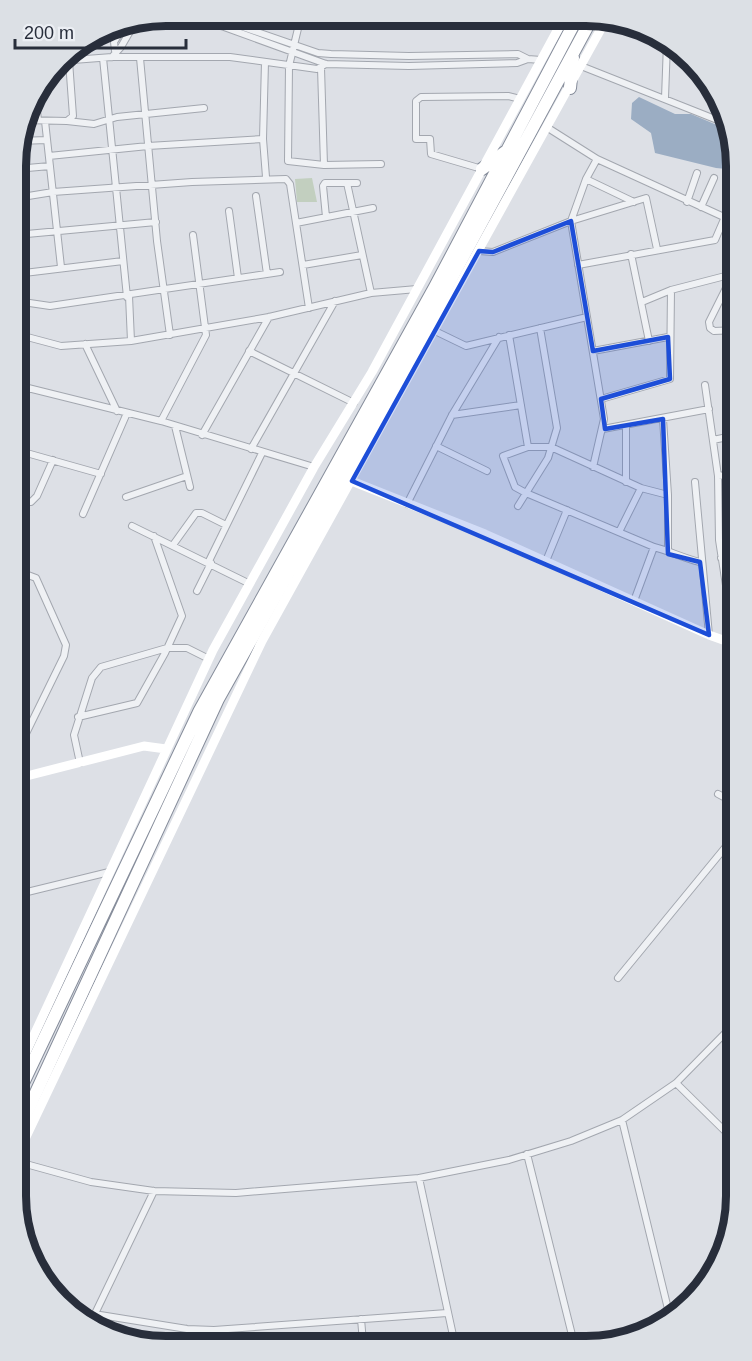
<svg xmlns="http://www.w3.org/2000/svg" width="752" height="1361" viewBox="0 0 752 1361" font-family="Helvetica,sans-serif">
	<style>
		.green { fill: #c2cfbf }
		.water { fill: #9badc3 }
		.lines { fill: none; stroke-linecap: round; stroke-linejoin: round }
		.street-casing { stroke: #a3a7af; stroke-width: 8 }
		.highway-casing { stroke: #868d9b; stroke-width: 14 }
		.street { stroke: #eff1f4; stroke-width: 6 }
		.secondary { stroke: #fff; stroke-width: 9 }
		.highway { stroke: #fff; stroke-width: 12 }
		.marked { fill: #1d4ed8; fill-opacity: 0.2; stroke: #1d4ed8; stroke-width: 4.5; stroke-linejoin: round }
		.rim { fill: none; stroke: #282e3b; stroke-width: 8 }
	</style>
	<rect width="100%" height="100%" fill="#dde0e6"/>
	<path class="green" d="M312 178 317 202H297L295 179Z"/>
	<path class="water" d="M639 97 675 114H691L731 131 737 170 716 168 655 153 651 133 631 119 632 103Z"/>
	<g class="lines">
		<defs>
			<path id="street" d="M179 15 224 27 326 64 409 66 517 63 528 59 541 60
				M208 15 318 53 331 54 409 56 518 54 528 59
				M301 16 289 66 288 161 324 165 381 164
				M115 51 114 42 126 23
				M112 57 121 47 136 21
				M103 58 127 297
				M140 58 157 241 170 335
				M60 61 112 57H230L317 69 326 64
				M265 62 263 139 266 177
				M581 66 730 125
				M321 68 324 165
				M35 93 38 120
				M665 98 667 43
				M24 120 67 121 73 116 69 61 65 53
				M45 121 61 267
				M67 121 94 124 117 117 204 108
				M548 128 597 159 737 223
				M18 141 47 140
				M49 156 148 146 263 139
				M16 169 50 166
				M482 169 431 154 430 139H416V101L421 97 508 96 520 99
				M586 179 634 202
				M347 183 371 293
				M256 196 267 274
				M16 198 53 192 192 182 286 179 290 184 309 308
				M687 202 697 173
				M701 207 714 178
				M229 211 238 278
				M326 217 323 186 325 183H357
				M296 223 373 208
				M16 235 156 222
				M479 251 493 252 571 221 646 198 657 249
				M631 254 649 341
				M303 265 362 255
				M578 265 715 240 737 189
				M16 274 123 261
				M733 274 737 259
				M129 296 131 341
				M724 296H737
				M16 301 50 306 280 272
				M642 302 671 290 733 274 709 322 710 328 714 331 737 330
				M587 317 571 221 586 179 597 159
				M435 331 466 346 587 317 604 419 593 467
				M16 334 61 346 131 341 269 317 371 293 417 289
				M509 335 528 447
				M85 344 117 411
				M249 351 354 403
				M593 351 668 337
				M737 371V363
				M16 385 161 421 314 467
				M705 385 718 476 737 474
				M601 399 670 379 671 290
				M452 415 521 405
				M663 419 668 495
				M161 421 206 335 193 235
				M175 426 190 487
				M603 429 709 409
				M202 435 269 317
				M713 440 737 435
				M16 443 25 388
				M436 446 487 471
				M251 449 335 301
				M16 450 101 474
				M718 476 719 540 729 605V643
				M626 482V426
				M695 482 709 635
				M641 488 668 495V549
				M730 492 737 532
				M126 497 187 476
				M24 502H31L37 496 53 460
				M407 504 452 415 499 337
				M518 506 548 458 557 428 540 328
				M16 511 24 506V502L16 456
				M83 514 127 413
				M132 526 248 583
				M619 532 641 488 551 447H528L503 456 515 487 526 493 654 547C670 551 683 558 700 562
				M173 545 196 513H202L226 525
				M721 558 737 555
				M209 561 262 453
				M546 561 567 510
				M197 591 211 563
				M634 601 654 547
				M78 717 137 703 165 653 182 616 154 536
				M16 754 64 656 66 645 36 578 28 575 16 578
				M80 763 74 735 92 678 101 667 167 648H187L209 659
				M718 794 737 804
				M15 895 109 872
				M618 978 737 833
				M676 1083 737 1143
				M622 1120 669 1313
				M527 1154 573 1339
				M15 1161 91 1182 154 1191 236 1193 419 1178 509 1160 571 1141 622 1120 676 1083 737 1021
				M419 1178 454 1340
				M94 1314 187 1329 214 1330 447 1313
				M361 1319 363 1342
				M91 1322 154 1191
				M180 1344 187 1329"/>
			<path id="highway" d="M570 88 573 58
				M482 169 505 152
				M15 1100 199 712 435 287 577 18
				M15 1138 218 699 397 379 592 18"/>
		</defs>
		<use href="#street" class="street-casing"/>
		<use href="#highway" class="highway-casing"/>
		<use href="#street" class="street"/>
		<path class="secondary" d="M349 480 485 534 709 635 737 645
			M15 779 144 746 166 749
			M15 1076 213 650 314 467 372 372 564 18
			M15 1160 262 641 607 18"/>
		<use href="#highway" class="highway"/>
	</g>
	<path class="marked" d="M571 221 593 351 668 337 670 379 601 399 605 429 663 419 668 554 700 562 709 635 352 481 479 251 493 252Z"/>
	<path d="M0 0H752V1361H0ZM166 26H586A140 140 0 0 1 726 166V1196A140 140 0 0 1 586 1336H166A140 140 0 0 1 26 1196V166A140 140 0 0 1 166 26Z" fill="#dce0e5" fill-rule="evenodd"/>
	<path class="rim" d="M166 26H586A140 140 0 0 1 726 166V1196A140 140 0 0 1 586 1336H166A140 140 0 0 1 26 1196V166A140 140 0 0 1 166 26Z"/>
	<path d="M15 39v9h171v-9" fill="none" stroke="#282e3b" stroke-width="3"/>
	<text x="24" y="39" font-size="18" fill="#282e3b" stroke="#eceff4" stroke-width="4.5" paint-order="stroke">200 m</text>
</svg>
